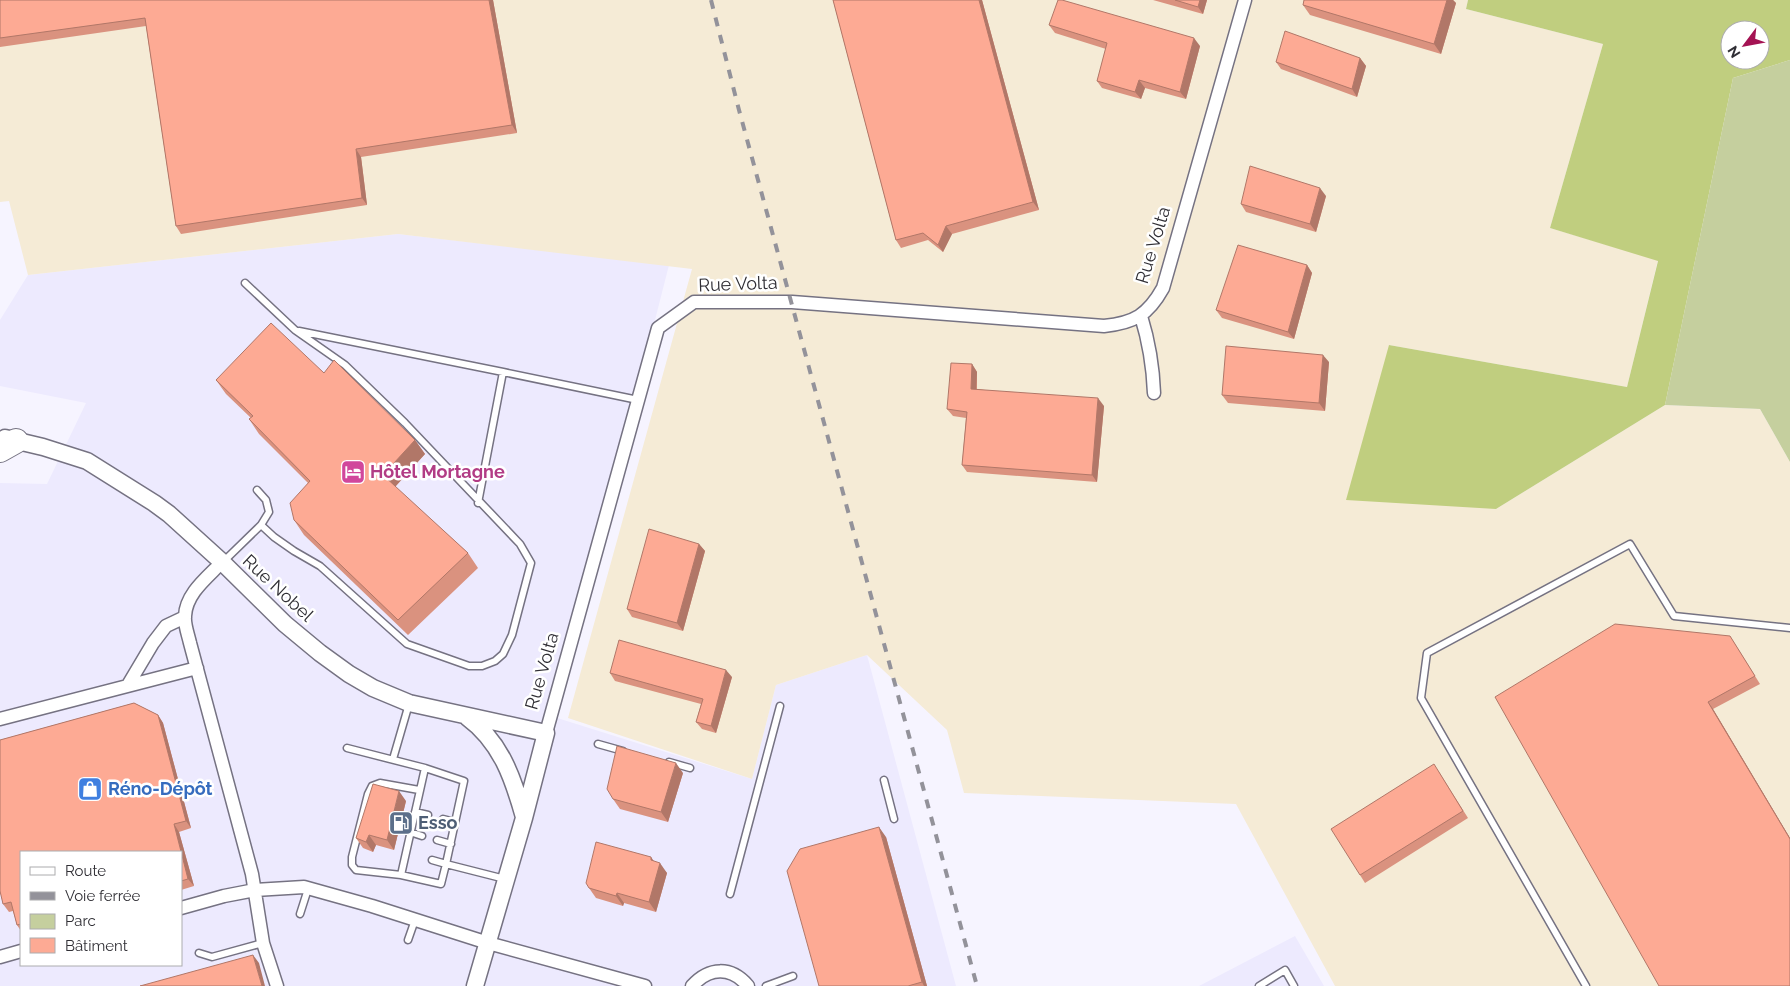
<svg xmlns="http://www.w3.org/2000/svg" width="1790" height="986" viewBox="0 0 1790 986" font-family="Raleway,sans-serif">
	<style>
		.built { fill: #edeafe; fill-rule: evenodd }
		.industrial { fill: #f5ebd6 }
		.green { fill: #c5cf9e }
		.forest { fill: #c0ce7f; fill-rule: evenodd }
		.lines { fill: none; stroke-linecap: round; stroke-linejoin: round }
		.service-casing { stroke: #757282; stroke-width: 9 }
		.minor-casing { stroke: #757282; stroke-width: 15 }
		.tertiary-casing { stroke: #757282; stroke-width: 19 }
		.motorway-casing { stroke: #757282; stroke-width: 26 }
		.service { stroke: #fff; stroke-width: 6 }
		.minor { stroke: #fff; stroke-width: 12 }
		.tertiary { stroke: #fff; stroke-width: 16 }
		.motorway { stroke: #fff; stroke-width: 24 }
		.rail { stroke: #93929a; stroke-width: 4; stroke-dasharray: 9 9; stroke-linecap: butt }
		.wall { fill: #da927f }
		.shaded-wall { fill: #b17768 }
		.building { fill: #fdaa94; stroke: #b17768 }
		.labels { text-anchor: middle; stroke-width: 5; stroke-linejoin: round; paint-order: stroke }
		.street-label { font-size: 18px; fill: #302f35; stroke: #fff }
		.hotel-label { font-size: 18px; font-weight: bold; fill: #b23c85; stroke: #fff; text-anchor: start }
		.shop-label { font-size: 18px; font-weight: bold; fill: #366cbe; stroke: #fff; text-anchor: start }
		.service-label { font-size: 18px; font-weight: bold; fill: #4e5e75; stroke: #fff; text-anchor: start }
	</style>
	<rect width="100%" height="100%" fill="#f6f4ff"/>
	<path class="built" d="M398 234 669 265 554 717 752 779 776 685 867 655 956 986H0V483L47 484 86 403 0 386V320L28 275ZM21 852H181V965H21Z
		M1295 936 1324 986H1199Z"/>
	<path class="industrial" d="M0 0H1468L1466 9 1603 44 1550 228 1658 260 1627 387 1389 345 1496 509 1665 405 1760 409 1790 462V986H1335L1236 804 964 793 947 730 867 655 776 685 752 779 568 718 692 269 398 234 28 275 9 201 0 202Z"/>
	<path class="green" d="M1790 60V462L1760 409 1665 405 1733 78Z"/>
	<path class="forest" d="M1468 0H1790V60L1733 78 1665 405 1496 509 1346 500 1389 345 1627 387 1658 261 1550 228 1603 44 1466 9ZM1730 30H1760V60H1730Z"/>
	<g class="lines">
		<defs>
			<path id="service" d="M245 283 295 330 345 365 405 423 520 544 531 563 512 635 503 654 495 661 482 666H469L407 644 320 566 294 551 274 537 261 525
				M299 331 503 372 478 503
				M503 372 638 400
				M223 562 261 525 269 512 266 500 257 490
				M598 744 623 751
				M347 748 425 768
				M393 759 409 704
				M669 762 690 768
				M884 780 894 819
				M415 812 428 815
				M443 819 455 822
				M410 832 422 836
				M437 840 451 844
				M432 860 446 864 464 781 425 768 401 875 441 884 446 864 505 879
				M401 875 356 870 352 865V857L368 794 372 786 380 783 419 790
				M730 894 780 706
				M300 914 308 889
				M408 940 415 920
				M199 953 212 957 263 943
				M766 986 793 976
				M1259 986 1285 970 1294 986
				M1586 986 1421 698 1427 653 1630 544 1674 616 1790 628"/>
			<path id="minor" d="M1141 316C1149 342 1153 366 1154 393
				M222 562C208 577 186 593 185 616 184 624 188 634 190 643L252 874 263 943 277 986
				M128 685 153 643 166 626 185 617
				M0 719 197 668
				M546 733 658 328 694 302H792L1104 326C1134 323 1148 315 1163 288L1245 0
				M181 908 224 896 255 890 304 887 372 906 488 943 645 986
				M0 957 21 951
				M692 986C709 967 731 966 748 986"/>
			<path id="tertiary" d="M5 438 43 447 87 461 154 503 169 514 222 562 285 624 320 653 349 674 373 688 409 703 546 733 524 818 475 986
				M467 717C501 742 513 778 524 817"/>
			<path id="motorway" d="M0 450 16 441"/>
		</defs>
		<use href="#service" class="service-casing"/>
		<use href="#minor" class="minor-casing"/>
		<use href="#tertiary" class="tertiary-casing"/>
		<use href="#motorway" class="motorway-casing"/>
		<use href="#service" class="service"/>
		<use href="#minor" class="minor"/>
		<use href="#tertiary" class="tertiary"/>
		<use href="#motorway" class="motorway"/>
		<path class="rail" d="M711 0 739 110 977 986"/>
	</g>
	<path class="wall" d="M0 0H493L517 133 361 157 367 205 181 234 176 226 146 26 0 47Z
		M833 0H982L1039 210 952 234 943 252 928 240 901 248 896 240Z
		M1153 0H1207L1203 14Z
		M1304 0H1453L1456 3 1441 54 1310 15 1303 5Z
		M1049 25 1200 46 1186 99 1145 88 1141 99 1102 88 1097 81 1106 49 1055 33Z
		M1360 58 1366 66 1357 97 1281 69 1276 62Z
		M1326 196 1316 232 1246 212 1241 204Z
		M1307 265 1312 273 1294 339 1222 318 1216 310Z
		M1329 362 1325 411 1228 403 1222 395Z
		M972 364 977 372V389L1104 406 1097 482 967 472 962 465 966 418 953 416 947 409Z
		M324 373 415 440 425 454 395 487 468 553 478 568 408 635 304 535 294 520 308 483 259 434 249 419 251 418 226 394 216 380Z
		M699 544 705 551 683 631 632 617 627 609Z
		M1730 636 1760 684 1713 709 1790 838V986L1495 697Z
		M610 673 732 677 716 733 702 729 696 722 701 704 615 681Z
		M134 703 158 715 163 723 191 828 179 832 194 886 181 890V852H21V931L17 925 13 911 9 912 3 904 0 891V740Z
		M1439 772 1468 818 1365 883 1360 875Z
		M683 773 668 822 620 809 613 799Z
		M406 801 394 850 376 845 373 852 363 848 356 838Z
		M886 837 927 986H819Z
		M654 861 667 873 656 912 624 903 623 906 596 898 589 888Z"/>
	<path class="shaded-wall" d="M489 0H493L517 133 512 125Z
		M979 0H982L1039 210 1033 202Z
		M1200 0H1207L1203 14 1198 7Z
		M1447 0H1453L1456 3 1441 54 1434 44Z
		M1194 38 1200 46 1186 99 1180 92Z
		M1360 58 1366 66 1357 97 1352 89Z
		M1139 80 1145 88 1141 99 1135 92Z
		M356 149 361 157 367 205 362 198Z
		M1320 188 1326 196 1316 232 1310 224Z
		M946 226 952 234 943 252 938 245Z
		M1307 265 1312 273 1294 339 1288 332Z
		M1323 355 1329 362 1325 411 1319 403Z
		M972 364 977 372 976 396 971 389Z
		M1098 398 1104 406 1097 482 1092 475Z
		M415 440 425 454 393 489 383 475Z
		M699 544 705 551 683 631 677 623Z
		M726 670 732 677 716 733 711 726Z
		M1708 702 1713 709 1790 838V839Z
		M158 715 163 723 191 828 186 821Z
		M676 763 683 773 668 822 661 812Z
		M399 791 406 801 394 850 387 840Z
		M174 824 179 832 194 886 188 879Z
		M879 827 886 837 927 986H924L922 982Z
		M369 835 376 845 373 852 366 842Z
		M651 857 658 867 660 863 667 873 656 912 649 902Z
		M617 893 624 903 623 906 616 896Z
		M253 955 259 963 265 986H262Z"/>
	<path class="building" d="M0 0H489L512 125 356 149 362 198 176 226 145 18 0 38Z
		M833 0H979L1033 202 946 226 938 245 923 233 896 240Z
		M1058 0H1062L1194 38 1180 92 1139 80 1135 92 1097 81 1107 43 1049 25Z
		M1175 0H1200L1198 7Z
		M1304 0H1447L1434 44 1303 5Z
		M1285 31 1360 58 1352 89 1276 62Z
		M1250 166 1320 188 1310 224 1241 204Z
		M1238 245 1307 265 1288 332 1216 310Z
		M271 323 324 373 334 360 415 440 383 475 468 553 398 620 294 520 290 503 310 481 249 419 253 416 216 380Z
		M1226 346 1323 355 1319 403 1222 395Z
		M951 363 972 364 971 389 1098 398 1092 475 962 465 967 412 947 409Z
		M649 529 699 544 677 623 627 609Z
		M1615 624 1730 636 1755 676 1708 702 1790 839V986H1659L1495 697Z
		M619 640 726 670 711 726 696 722 703 699 610 673Z
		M134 703 158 715 186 821 174 824 188 879 181 881V852H21V924L17 925 11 902 3 904 0 891V740Z
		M617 746 676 763 661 812 613 799 607 789Z
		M1434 764 1463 811 1360 875 1331 829Z
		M373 784 399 791 387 840 369 835 366 842 356 838Z
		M879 827 922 982 908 986H819L787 871 800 849Z
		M596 842 651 857V860L660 863 649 902 617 893 616 896 589 888 586 883Z
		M253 955 262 986H140Z"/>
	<defs>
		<symbol id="hotel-square" viewBox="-11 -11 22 22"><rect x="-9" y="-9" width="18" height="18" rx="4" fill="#d1479c" stroke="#fff"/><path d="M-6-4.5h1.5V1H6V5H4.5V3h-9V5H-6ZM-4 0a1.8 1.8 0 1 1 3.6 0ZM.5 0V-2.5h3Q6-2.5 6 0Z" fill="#fff"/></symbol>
		<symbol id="shop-square" viewBox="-11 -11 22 22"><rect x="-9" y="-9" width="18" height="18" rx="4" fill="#3f7fe0" stroke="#fff"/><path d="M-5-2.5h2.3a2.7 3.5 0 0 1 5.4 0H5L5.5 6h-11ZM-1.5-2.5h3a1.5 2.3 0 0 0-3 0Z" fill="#fff"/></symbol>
		<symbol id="fuel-square" viewBox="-11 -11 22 22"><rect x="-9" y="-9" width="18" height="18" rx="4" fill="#5c6f8a" stroke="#fff"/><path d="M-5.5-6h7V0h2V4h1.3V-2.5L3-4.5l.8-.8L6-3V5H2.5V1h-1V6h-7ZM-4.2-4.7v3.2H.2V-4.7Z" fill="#fff"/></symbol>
	</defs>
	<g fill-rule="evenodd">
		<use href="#hotel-square" x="339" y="458" width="28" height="28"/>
		<use href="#shop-square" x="76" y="775" width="28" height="28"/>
		<use href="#fuel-square" x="387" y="809" width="28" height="28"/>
	</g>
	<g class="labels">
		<g class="street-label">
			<text transform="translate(1153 245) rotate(-73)" y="6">Rue Volta</text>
			<text transform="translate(738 284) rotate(-2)" y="6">Rue Volta</text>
			<text transform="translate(278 588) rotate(43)" y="6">Rue Nobel</text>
			<text transform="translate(542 671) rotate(-74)" y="6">Rue Volta</text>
		</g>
		<g class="hotel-label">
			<text x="370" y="478">Hôtel Mortagne</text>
		</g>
		<g class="shop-label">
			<text x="108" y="795">Réno-Dépôt</text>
		</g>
		<g class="service-label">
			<text x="418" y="829">Esso</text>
		</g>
	</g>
	<rect x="20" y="851" width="162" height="115" fill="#ffffff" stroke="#acacae"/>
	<rect x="30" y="867" width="25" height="8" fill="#ffffff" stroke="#acacae"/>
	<text x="65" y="876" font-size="15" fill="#302f35">Route</text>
	<rect x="30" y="892" width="25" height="8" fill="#93929a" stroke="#acacae"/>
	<text x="65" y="901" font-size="15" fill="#302f35">Voie ferrée</text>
	<rect x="30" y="914" width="25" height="15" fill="#c5cf9e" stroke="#acacae"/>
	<text x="65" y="926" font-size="15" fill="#302f35">Parc</text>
	<rect x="30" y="938" width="25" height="15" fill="#fdaa94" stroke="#acacae"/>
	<text x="65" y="951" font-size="15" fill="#302f35">Bâtiment</text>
	<g transform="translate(1745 45) rotate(238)"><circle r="24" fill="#ffffff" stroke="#acacae"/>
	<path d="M0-4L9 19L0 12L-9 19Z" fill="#a41353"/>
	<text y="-8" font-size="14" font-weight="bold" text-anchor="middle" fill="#302f35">N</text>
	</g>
</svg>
